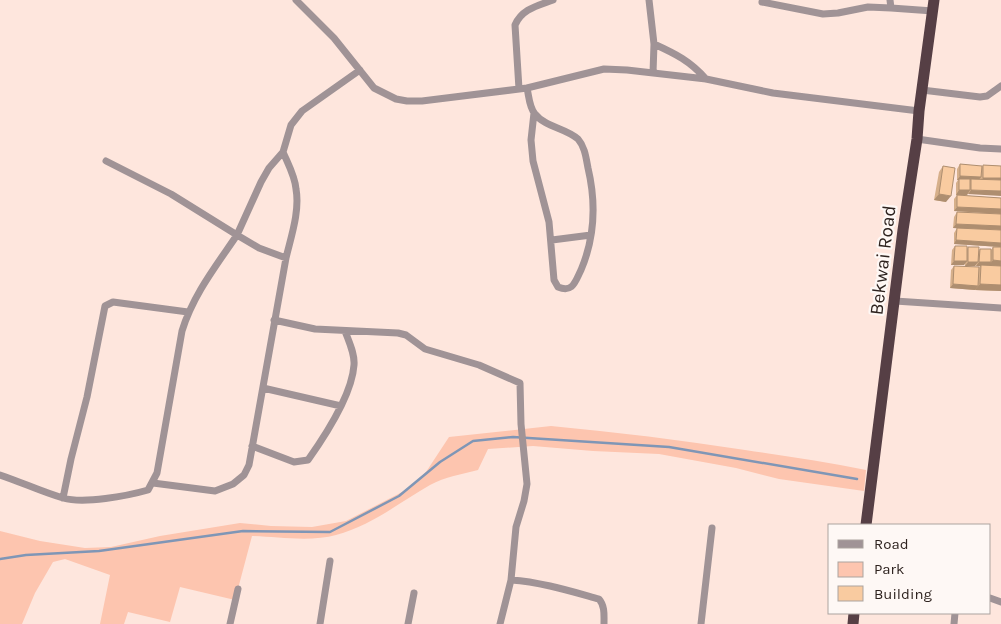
<svg xmlns="http://www.w3.org/2000/svg" width="1001" height="624" viewBox="0 0 1001 624" font-family="Karla,sans-serif">
	<style>
		.green { fill: #fdc5af }
		.lines { fill: none; stroke-linecap: round; stroke-linejoin: round }
		.stream { stroke: #7f96b6; stroke-width: 2.5 }
		.minor { stroke: #a09396; stroke-width: 7 }
		.trunk { stroke: #563f45; stroke-width: 11 }
		.wall { fill: #d6af8a }
		.shaded-wall { fill: #ae8e70 }
		.building { fill: #f9cba0; stroke: #ae8e70 }
		.labels { text-anchor: middle; stroke-width: 4.5; stroke-linejoin: round; paint-order: stroke }
		.street-label { font-size: 19px; fill: #2e231f; stroke: #fef8f5 }
	</style>
	<rect width="100%" height="100%" fill="#fee6dd"/>
	<path class="green" d="M551 426C616 432 681 440 745 450 786 456 826 462 866 470L864 491 779 479 736 468 659 454 593 451 533 446 488 449 478 470C462 474 445 477 430 485 400 502 371 526 336 535 312 542 277 537 252 536L235 600 180 587 170 622 128 612 124 624H100L110 575 65 559 53 562 35 593 22 624H0V531L40 541 85 548 111 547 160 536 240 523 271 526 312 527 346 521 408 489 426 472 449 437Z"/>
	<g class="lines">
		<path class="stream" d="M0 559 26 555 99 551 243 531 330 532 399 496 440 462 473 441 513 437 669 447 857 479"/>
		<path class="minor" d="M296 0 334 38 374 88 396 99 407 101H422L527 88 604 69 627 70 706 79 773 93 919 111
			M649 0 654 44 653 73
			M890 0 891 8 933 11
			M762 2 823 14 838 13 868 7 891 8
			M654 44C676 54 690 61 706 79
			M527 88C529 96 529 107 535 114 545 127 566 128 578 139 585 147 586 158 588 168 596 202 595 237 581 270 575 282 573 293 558 287L554 280 549 222 533 161 531 140 534 113
			M519 89 515 25C522 9 537 6 553 0
			M922 90 980 97 987 96 1001 86
			M917 139 980 148 1001 149
			M283 152C288 164 295 176 296 189 300 211 291 237 286 258L259 248 237 235 261 182 269 168 283 152 291 125 302 111 360 70
			M552 240 591 235
			M895 301 1001 308
			M274 320 315 329 398 333 406 335 425 349 479 365 520 383 521 424 527 484 524 501 516 527 511 580 500 624
			M263 388 341 406
			M252 446 294 462 308 460C325 436 352 395 354 365 355 354 349 342 345 331
			M0 475C21 482 42 492 63 498 84 504 127 496 148 490L157 473 182 331C193 295 216 266 237 235L171 194 106 161
			M153 483 215 491 233 484 244 475 249 465 286 258
			M63 498 71 459 87 397 105 306 113 302 188 312
			M511 580C541 582 570 591 599 599 605 606 604 615 604 624
			M990 598 1001 602
			M230 624 238 589
			M320 624 330 561
			M408 624 414 593
			M701 624 712 528
			M954 624 955 613"/>
		<path class="trunk" d="M866 525 903 230 917 139 919 111 934 0
			M853 624 854 613"/>
	</g>
	<path class="wall" d="M960 164 982 167 983 165 1001 166 968 194V193L967 195H958L1001 198V214L954 211V199L957 195H956V183L958 180H957V169Z
		M943 166 946 202 934 200 939 172Z
		M957 212 1001 214V247L954 244V233L957 228 997 230 953 228 954 217Z
		M955 246 967 249 968 247 979 251 980 249 991 250 993 247H1001V291L975 290V289V290L950 288 951 270 954 266 979 268 980 266H976L977 264 975 266H965V263L964 265H951L952 250Z"/>
	<path class="shaded-wall" d="M960 176 981 177 978 181 971 179 970 181 957 180Z
		M983 178H1001V183L980 182Z
		M959 190H970L967 195H956Z
		M971 190 1001 191V196L968 194Z
		M939 194 951 196 946 202 934 200Z
		M957 207 1001 209V214L954 211Z
		M956 224 1001 226V230L953 228Z
		M956 240 1001 243V247L954 244Z
		M993 260 1001 261V267L988 266Z
		M954 261H967L964 265H951Z
		M968 262H978L975 266H965Z
		M979 262H991L988 267 976 266Z
		M953 284 978 286 975 290 950 288Z
		M980 284 1001 285V291L975 290Z"/>
	<path class="building" d="M960 164 982 166 981 177 960 176Z
		M983 165 1001 166V178H983Z
		M943 166 955 168 951 196 939 194Z
		M959 179H970V190H959Z
		M971 179 1001 180V191L971 190Z
		M957 195 1001 198V209L957 207Z
		M957 212 1001 214V226L956 224Z
		M957 228 1001 230V243L956 240Z
		M955 246H967V261H954Z
		M968 247H979L978 262H968Z
		M993 247H1001V261L993 260Z
		M980 249H991V262H979Z
		M981 265 1001 266V285L980 284Z
		M954 266 979 267 978 286 953 284Z"/>
	<g class="labels">
		<g class="street-label">
			<text transform="translate(882 260) rotate(-83)" y="7">Bekwai Road</text>
		</g>
	</g>
	<rect x="828" y="524" width="162" height="90" fill="#fef8f5" stroke="#aba39f"/>
	<rect x="838" y="540" width="25" height="8" fill="#a09396" stroke="#aba39f"/>
	<text x="874" y="549" font-size="15" fill="#2e231f">Road</text>
	<rect x="838" y="562" width="25" height="15" fill="#fdc5af" stroke="#aba39f"/>
	<text x="874" y="574" font-size="15" fill="#2e231f">Park</text>
	<rect x="838" y="586" width="25" height="15" fill="#f9cba0" stroke="#aba39f"/>
	<text x="874" y="599" font-size="15" fill="#2e231f">Building</text>
</svg>
